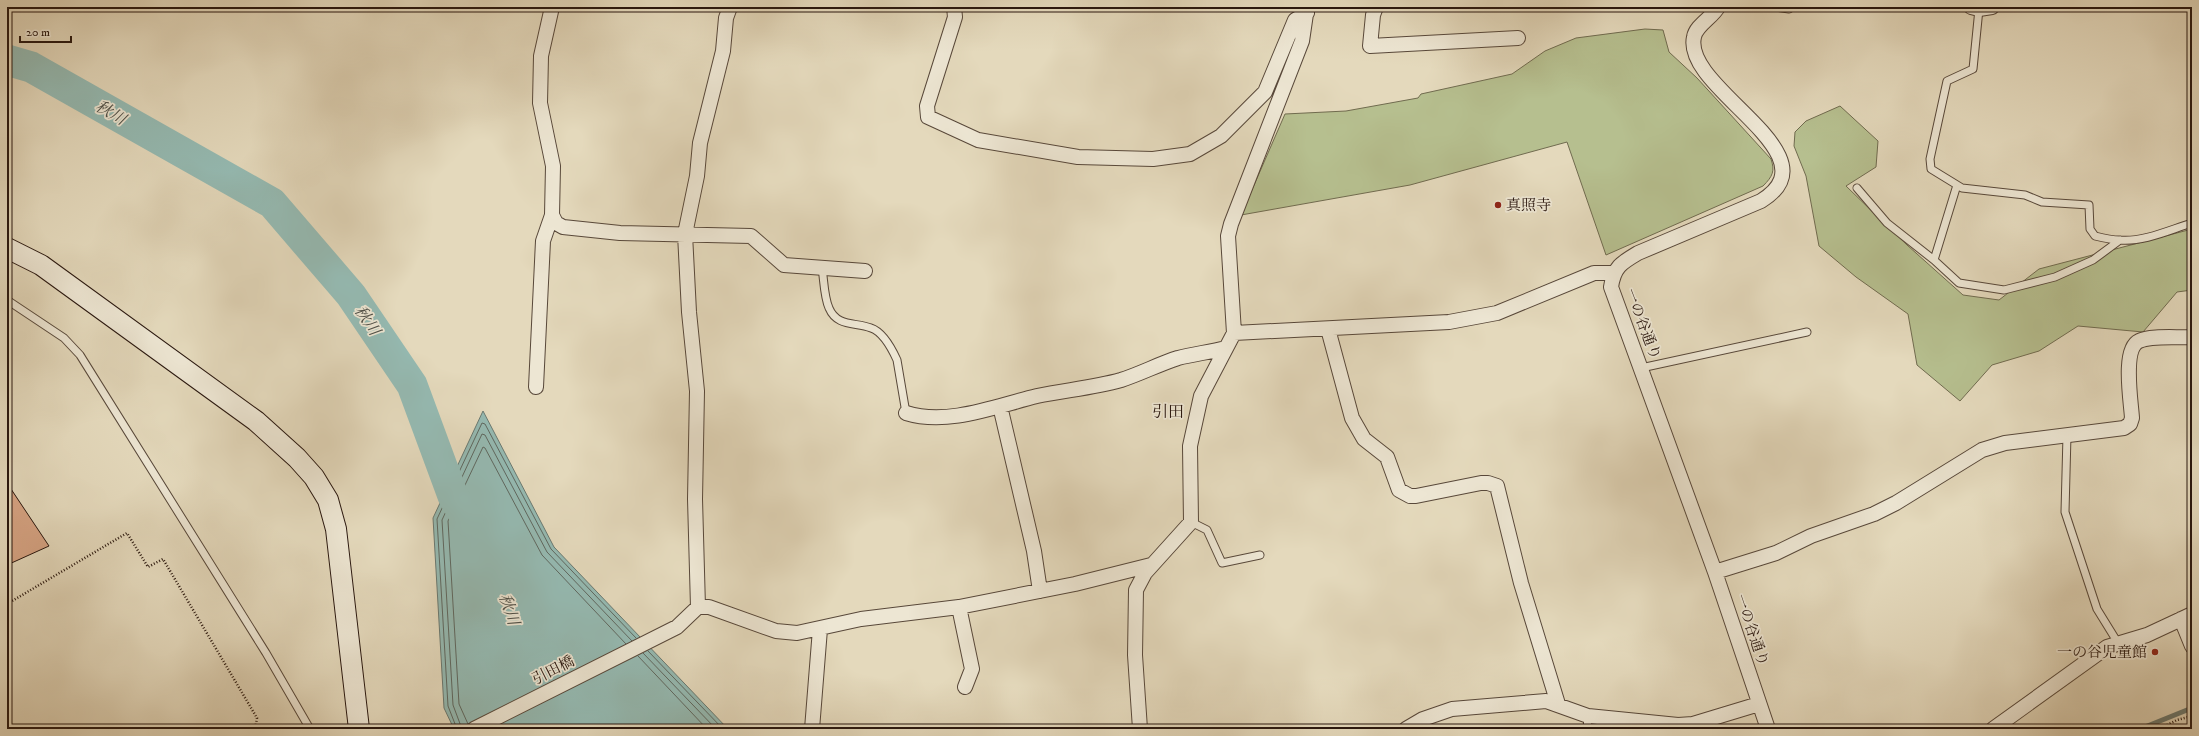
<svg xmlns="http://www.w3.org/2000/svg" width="2199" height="736" viewBox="0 0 2199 736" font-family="'IM FELL DW Pica','Noto Serif JP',serif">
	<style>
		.green { fill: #b6bf8f; stroke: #706b4f }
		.water { fill: #95bab2; stroke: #6a7971 }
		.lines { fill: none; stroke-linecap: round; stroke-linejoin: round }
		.shore { stroke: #5f6860; stroke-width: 1 }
		.stream { stroke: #6a7971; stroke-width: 5 }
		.river { stroke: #95bab2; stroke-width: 31 }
		.building { fill: #d6a484; stroke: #29170f }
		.lane-casing { stroke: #58483a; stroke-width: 9 }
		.street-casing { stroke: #58483a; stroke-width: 16 }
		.secondary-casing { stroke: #29170f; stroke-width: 22 }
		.path { stroke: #29170f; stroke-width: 2.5; stroke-dasharray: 1 2; stroke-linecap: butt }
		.lane { stroke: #ede6d3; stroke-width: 7 }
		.street { stroke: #ede6d3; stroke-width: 14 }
		.secondary { stroke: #ede6d3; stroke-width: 20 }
		.poi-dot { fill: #8f2418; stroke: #ede6d3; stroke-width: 1.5 }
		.labels { text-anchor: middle; stroke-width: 3.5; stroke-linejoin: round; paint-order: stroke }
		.poi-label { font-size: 15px; fill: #29170f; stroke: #ede6d3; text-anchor: start }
		.street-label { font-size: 15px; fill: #29170f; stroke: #ede6d3 }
		.water-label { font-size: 16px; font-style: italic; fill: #4f5048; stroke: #ede6d3 }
		.neighbourhood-label { font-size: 16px; fill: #29170f; stroke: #ede6d3 }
	</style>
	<rect width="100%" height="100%" fill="#e4d9bc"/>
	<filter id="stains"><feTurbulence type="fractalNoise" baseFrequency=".005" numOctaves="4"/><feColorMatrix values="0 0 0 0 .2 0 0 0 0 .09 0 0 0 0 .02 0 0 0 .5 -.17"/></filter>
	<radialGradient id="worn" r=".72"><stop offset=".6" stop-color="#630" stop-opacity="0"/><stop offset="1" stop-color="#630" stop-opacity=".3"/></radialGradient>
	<path class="green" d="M1645 29 1663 30 1669 52 1697 78 1771 159C1775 171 1773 176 1763 186L1606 255 1567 142 1410 185 1241 215 1285 114 1346 111 1418 98 1421 94 1512 74 1545 51 1576 38Z
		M1840 106 1878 141 1876 167 1846 186 1907 245 1963 295 1999 300 2039 269 2192 229V290L2177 292 2143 332 2078 326 2039 351 1992 365 1960 401 1917 365 1908 314 1856 277 1819 246 1806 176 1794 146 1795 132 1806 121Z"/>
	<path class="water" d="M483 411 554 547 728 729H454L444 708 433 518Z"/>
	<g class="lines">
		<path class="shore" d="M648 651 723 729
			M643 653 716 729
			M638 656 707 729
			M468 724 459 704 448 521 483 447 485 448 542 555 626 644
			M457 729 448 706 437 519 482 423 485 424 551 549 636 638
			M462 729 453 705 442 520 482 434 485 435 547 552 632 641"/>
		<path class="stream" d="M2140 729 2192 708"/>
		<path class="river" d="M7 60 31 67 272 203 351 295 412 385 453 496 468 521"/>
	</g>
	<path class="building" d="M7 483 49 546 7 565Z"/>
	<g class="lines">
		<defs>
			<path id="lane" d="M1775 7 1789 9 1792 7
				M1979 9 1973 69 1947 81 1930 159 1931 169 1962 188 2025 195 2042 202 2089 205 2090 229 2095 236C2103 238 2111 240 2120 240 2144 242 2169 230 2192 223
				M1857 188 1887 223 1934 260 1957 185
				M1934 260 1959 283 2004 290 2055 277 2093 260 2120 240
				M822 268C824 280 824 297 829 308 837 327 855 322 871 328 883 332 892 349 897 360L906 413
				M7 300 64 338 80 355 266 653 310 729
				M1641 368 1807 332
				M2067 435 2065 512 2097 609 2118 643
				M1191 522 1207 530 1222 563 1260 555
				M1587 729 1588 716"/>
			<path id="street" d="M552 7 541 56 540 103 553 166 552 215 556 223 563 227 620 233 751 236 784 265 865 271
				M954 7 955 17 927 106 928 117 978 140 1078 157 1153 159 1190 154 1221 136 1265 92 1295 20 1307 13
				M1376 7 1373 15 1370 46 1518 38
				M1718 7C1713 17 1696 25 1694 37 1682 89 1838 154 1761 201L1638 253C1621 263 1614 267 1611 287L1715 572 1768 729
				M1971 7 1979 9 1992 7
				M1328 329 1352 418 1364 439 1387 457 1399 490 1410 496H1416L1481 483H1488L1497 486 1521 583 1558 704
				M1234 333 1449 322 1497 313 1594 273H1613
				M536 387 543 241 552 215
				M1000 406 1034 551 1040 591
				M906 413C948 426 996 406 1037 396 1065 390 1093 388 1121 380 1140 374 1159 364 1178 358 1194 354 1210 352 1226 348
				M1715 572 1776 553 1811 536 1874 514 1896 503 1982 450 2005 443 2124 428 2130 424 2132 418C2131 401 2122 349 2139 341 2151 335 2178 338 2192 337
				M698 607 695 499 697 391 689 312 685 234 697 176 700 143 723 51 726 18 730 7
				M959 607 972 669 965 687
				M2181 619 2192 646
				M474 729 677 627 698 607H709L776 631 797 633 861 619 959 607 1075 584 1151 565
				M812 729 820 629
				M1140 729 1135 655 1136 590 1145 573 1191 522 1190 446 1201 396 1234 333 1228 236 1231 224 1302 41 1307 7
				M1406 729 1423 719 1452 709 1546 701 1588 716 1678 725 1693 724 1759 704
				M1993 729 2107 647 2147 635 2192 614"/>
			<path id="secondary" d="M7 248 41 265 256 421 297 458 314 477 328 500 336 529 359 729"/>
		</defs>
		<use href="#lane" class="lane-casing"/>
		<use href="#street" class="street-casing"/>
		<use href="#secondary" class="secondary-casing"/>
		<path class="path" d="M7 604 127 533 148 567 163 559 257 718 255 729
			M2159 729 2177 720 2192 716"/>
		<use href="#lane" class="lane"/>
		<use href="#street" class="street"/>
		<use href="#secondary" class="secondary"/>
	</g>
	<g class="poi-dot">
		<circle cx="1498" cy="205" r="4"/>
		<circle cx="2155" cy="652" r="4"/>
	</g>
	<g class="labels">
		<g class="poi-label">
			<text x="1506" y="210">真照寺</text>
			<text x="2147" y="657" text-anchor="end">一の谷児童館</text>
		</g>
		<g class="street-label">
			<text transform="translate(1643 324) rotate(69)" y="5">一の谷通り</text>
			<text transform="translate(1752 630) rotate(71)" y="5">一の谷通り</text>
			<text transform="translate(553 670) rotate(-27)" y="5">引田橋</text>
		</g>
		<g class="water-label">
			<text transform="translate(111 112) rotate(30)" y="6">秋川</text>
			<text transform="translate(368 320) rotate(56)" y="6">秋川</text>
			<text transform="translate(510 609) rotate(71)" y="6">秋川</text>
		</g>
		<g class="neighbourhood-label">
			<text x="1168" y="417">引田</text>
		</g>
	</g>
	<rect width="2199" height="736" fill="none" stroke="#e4d9bc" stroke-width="24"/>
	<rect x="8" y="8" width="2183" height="720" fill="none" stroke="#29170f" stroke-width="2"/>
	<rect x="12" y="12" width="2175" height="712" fill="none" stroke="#29170f"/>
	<path d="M20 36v6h51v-6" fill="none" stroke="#29170f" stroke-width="2"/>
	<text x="26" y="36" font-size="12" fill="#29170f" stroke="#ede6d3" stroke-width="3" paint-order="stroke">20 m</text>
	<rect width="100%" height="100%" filter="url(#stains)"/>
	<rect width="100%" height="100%" fill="url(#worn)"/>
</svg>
